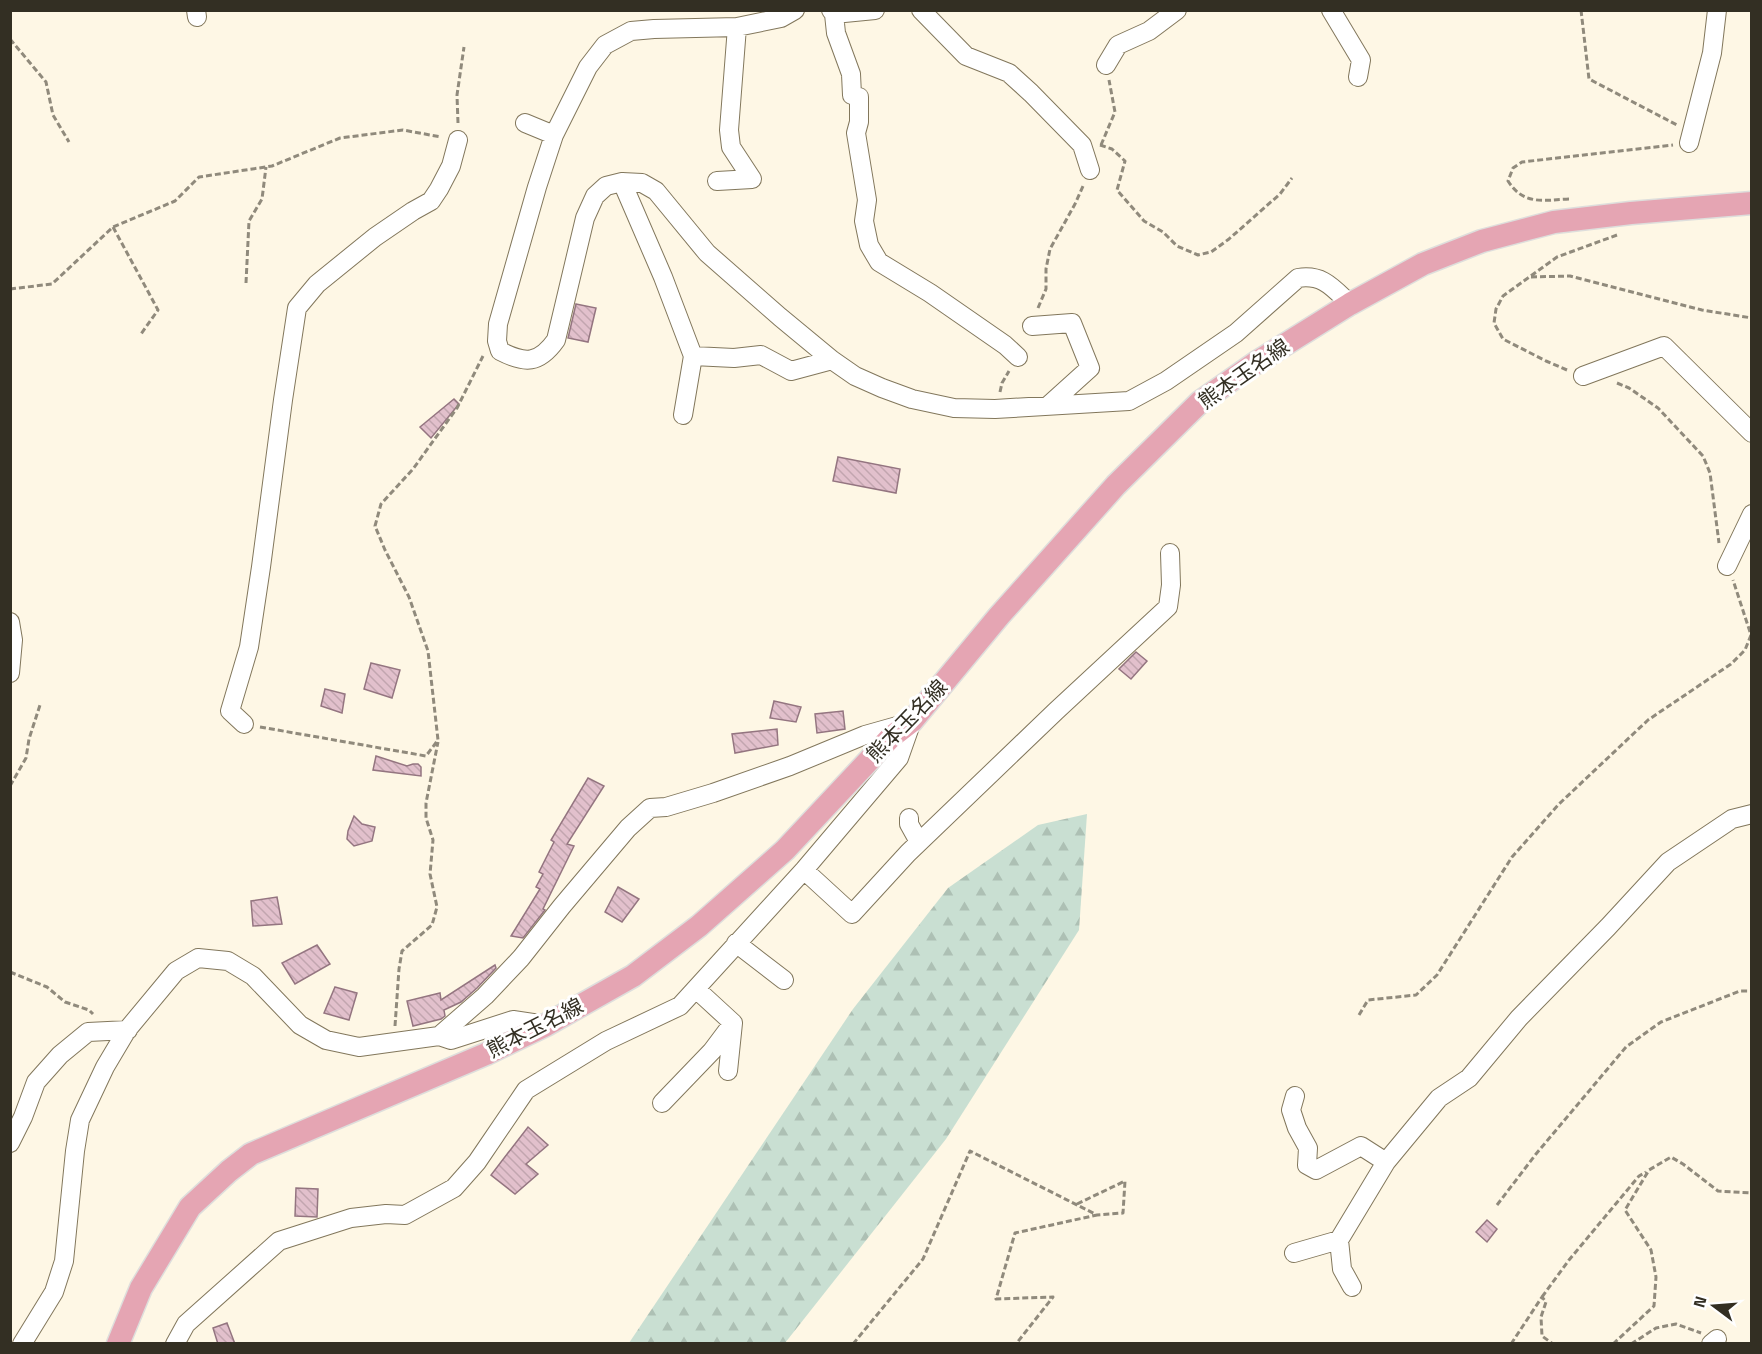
<svg xmlns="http://www.w3.org/2000/svg" width="1762" height="1354" viewBox="0 0 1762 1354" font-family="'Titillium Web','Noto Sans JP',sans-serif">
	<style>
		.forest { fill: url(#forest-firs) }
		.building { fill: url(#building-back-hatch); stroke: #947580; stroke-width: 1.5 }
		.lines { fill: none; stroke-linecap: round; stroke-linejoin: round }
		.minor-casing { stroke: #82775c; stroke-width: 20 }
		.major-casing { stroke: #dededc; stroke-width: 25 }
		.path { stroke: #908a7c; stroke-width: 3; stroke-dasharray: 6 3; stroke-linecap: butt }
		.minor { stroke: #fff; stroke-width: 18 }
		.major { stroke: #e5a5b3; stroke-width: 22 }
		.labels { text-anchor: middle; stroke-width: 6; stroke-linejoin: round; paint-order: stroke }
		.street-label { font-size: 21px; fill: #332f23; stroke: #fff }
	</style>
	<defs>
		<pattern id="forest-firs" width="22" height="20" patternUnits="userSpaceOnUse" patternTransform="scale(1.5)"><rect width="22" height="20" fill="#c9dfd2"/><path d="M5 1l3.5 6h-7zM16 11l3.5 6h-7z" fill="#adc0b4"/></pattern>
		<pattern id="building-back-hatch" width="6" height="6" patternUnits="userSpaceOnUse" patternTransform="scale(1.5)"><rect width="6" height="6" fill="#e2c0cc"/><path d="M-1 5l2 2M0 0l6 6M5-1l2 2" fill="none" stroke="#c2a5af"/></pattern>
	</defs>
	<rect width="100%" height="100%" fill="#fef7e5"/>
	<path class="forest" d="M1087 814 1079 930 946 1139 785 1343H629L853 1009 948 888 1038 825Z"/>
	<path class="building" d="M576 304 596 308 588 342 568 338Z
		M454 399 459 404 431 438 420 427Z
		M838 457 900 469 896 493 833 481Z
		M1136 652 1147 661 1131 679 1119 669Z
		M371 663 400 670 392 698 364 689Z
		M325 689 345 694 342 713 321 706Z
		M774 701 801 707 796 722 770 718Z
		M843 711 845 729 817 733 815 714Z
		M777 729 778 745 735 753 732 734Z
		M376 756 407 766 413 764H418L421 767V776L373 770Z
		M588 778 604 786 567 844 574 846 543 909 545 910 523 938 511 936 540 889 536 887 543 874 539 872 554 842 551 840Z
		M354 816 362 824 375 827 372 841 354 846 347 839 348 831Z
		M618 887 639 899 622 922 605 912Z
		M277 897 282 924 253 926 251 901Z
		M317 945 330 964 295 984 282 963Z
		M495 965 496 968 477 988 461 1002 444 1010 445 1016 441 1019 413 1026 407 1001 440 993 441 1000Z
		M335 987 357 993 349 1020 324 1013Z
		M528 1127 548 1145 526 1164 538 1174 515 1194 491 1175Z
		M296 1188 318 1189 317 1217 295 1216Z
		M1487 1220 1497 1229 1487 1242 1476 1232Z
		M227 1323 235 1344H218L213 1328Z"/>
	<g class="lines">
		<defs>
			<path id="minor" d="M196 10 197 17
				M795 10 781 18 737 27 654 29 631 31 605 45 588 67 554 135 537 187 498 324 497 341 500 351C525 364 539 364 556 340L585 218 595 196 606 186 622 182 642 183 656 191 707 253 780 317 832 360 855 376 882 388 912 399 954 408 995 409 1129 401 1166 381 1236 333 1298 278C1323 274 1333 288 1350 304
				M831 10 834 14 875 10
				M921 10 966 56 1009 73 1031 93 1082 145 1090 170
				M1331 10 1361 60 1358 77
				M834 14 836 33 851 74 852 95 859 97V122L856 133 867 200 864 221 869 245 879 262 930 293 1005 345 1018 357
				M1106 65 1118 45 1149 31 1177 10
				M525 123 554 135
				M1689 143 1712 53 1717 10
				M717 181 752 179 731 147 729 130 737 27
				M622 182 663 277 693 356 683 415
				M1032 326 1072 323 1090 368 1049 405
				M693 356 734 358 761 355 791 371 832 360
				M1583 376 1664 346 1752 433
				M1727 566 1752 514
				M10 622 13 640 10 673
				M244 724 230 711 249 647 261 567 283 400 297 308 317 284 375 237 413 211 431 201 439 189 451 166 458 140
				M909 818V824L919 842
				M804 870 852 914 908 853 1056 711 1168 607 1171 585 1170 553
				M736 943 784 980
				M696 989 733 1023 728 1071
				M439 1036 451 1040 513 1020 546 1025
				M1295 1096 1291 1110 1297 1128 1308 1148 1307 1165 1316 1170 1361 1146 1386 1162 1439 1098 1469 1078 1519 1018 1608 927 1668 862 1732 819 1752 814
				M662 1103 712 1051 733 1023
				M10 1143 23 1117 36 1082 60 1055 88 1032 128 1030
				M1339 1240 1342 1269 1352 1287
				M1294 1253 1339 1240 1386 1162
				M22 1344 54 1292 64 1261 75 1151 80 1120 105 1067 127 1030 176 971 198 958 228 961 253 976 300 1025 326 1040 359 1047 439 1036 485 996 521 958 562 906 628 828 650 808 666 807 713 793 790 766 865 735 904 724
				M175 1344 186 1324 279 1241 351 1218 386 1214 405 1215 454 1188 477 1162 526 1090 606 1041 680 1006 804 870 899 758 912 721
				M1711 1344 1717 1339"/>
			<path id="major" d="M118 1344 141 1288 190 1207 229 1171 251 1154 486 1054 546 1025 633 976 699 926 785 850 890 738 912 721 999 616 1116 485 1200 402 1257 362 1350 304 1423 264 1482 241 1554 222 1631 213 1752 203"/>
		</defs>
		<use href="#minor" class="minor-casing"/>
		<use href="#major" class="major-casing"/>
		<path class="path" d="M1581 10 1589 79 1677 125
			M10 11 13 10
			M10 39 46 82 53 115 69 142
			M458 123 457 95 464 47
			M1100 145 1112 149 1125 161 1117 190 1144 221 1163 232 1177 246 1198 255 1211 252 1229 239 1280 194 1292 178
			M1101 145 1115 112 1109 80
			M1569 199C1544 200 1524 206 1508 181L1513 168 1522 162 1673 145
			M113 227 158 310 141 334
			M1531 277 1570 276 1702 310 1752 318
			M246 283 249 221 262 199 266 167
			M10 289 52 284 113 227 175 201 199 177 272 166 340 138 403 130 441 137
			M1038 308 1046 289V269L1050 249 1075 204 1084 184
			M1567 370 1546 361 1503 339 1494 323 1496 309 1503 296 1557 257 1617 235
			M1617 383 1629 388 1658 408 1703 456 1710 473 1719 543
			M1000 392 1002 383 1009 371
			M260 727 426 756 438 740 428 651 409 597 385 550 375 526 381 504 413 469 457 408 483 356
			M10 786 26 758 29 739 40 705
			M10 972 47 987 65 1002 89 1010 93 1014
			M1359 1015 1368 1000 1416 995 1437 975 1512 857 1559 804 1648 720 1731 664 1745 650 1751 635 1733 580
			M395 1026 399 969 402 951 432 925 437 907 430 874 433 840 426 818V803L438 742
			M1077 1204 1125 1181 1123 1213 1097 1215
			M1497 1205 1536 1154 1626 1047 1661 1022 1740 991H1752
			M1542 1297 1569 1260 1639 1176 1646 1172
			M853 1344 923 1259 970 1151 1097 1215 1015 1233 996 1299 1053 1297 1016 1344
			M1511 1344 1542 1297 1546 1302 1541 1317 1542 1336 1553 1344
			M1613 1344 1654 1306 1656 1277 1651 1250 1625 1210 1649 1170 1671 1157 1683 1164 1718 1191 1752 1193
			M1631 1344 1656 1328 1676 1324 1701 1333"/>
		<use href="#minor" class="minor"/>
		<use href="#major" class="major"/>
	</g>
	<g class="labels">
		<g class="street-label">
			<text transform="translate(1244 374) rotate(-35)" y="7">熊本玉名線</text>
			<text transform="translate(907 721) rotate(-46)" y="7">熊本玉名線</text>
			<text transform="translate(535 1028) rotate(-27)" y="7">熊本玉名線</text>
		</g>
	</g>
	<rect width="1762" height="1354" fill="none" stroke="#332f23" stroke-width="24"/>
	<g transform="translate(1714 1306) rotate(286)" stroke="#ffffff" stroke-width="4.5" paint-order="stroke">
	<path d="M0-4.5L10 22L0 15L-10 22Z" fill="#332f23"/>
	<text y="-9" font-size="16" font-weight="bold" text-anchor="middle" fill="#332f23">N</text>
	</g>
</svg>
